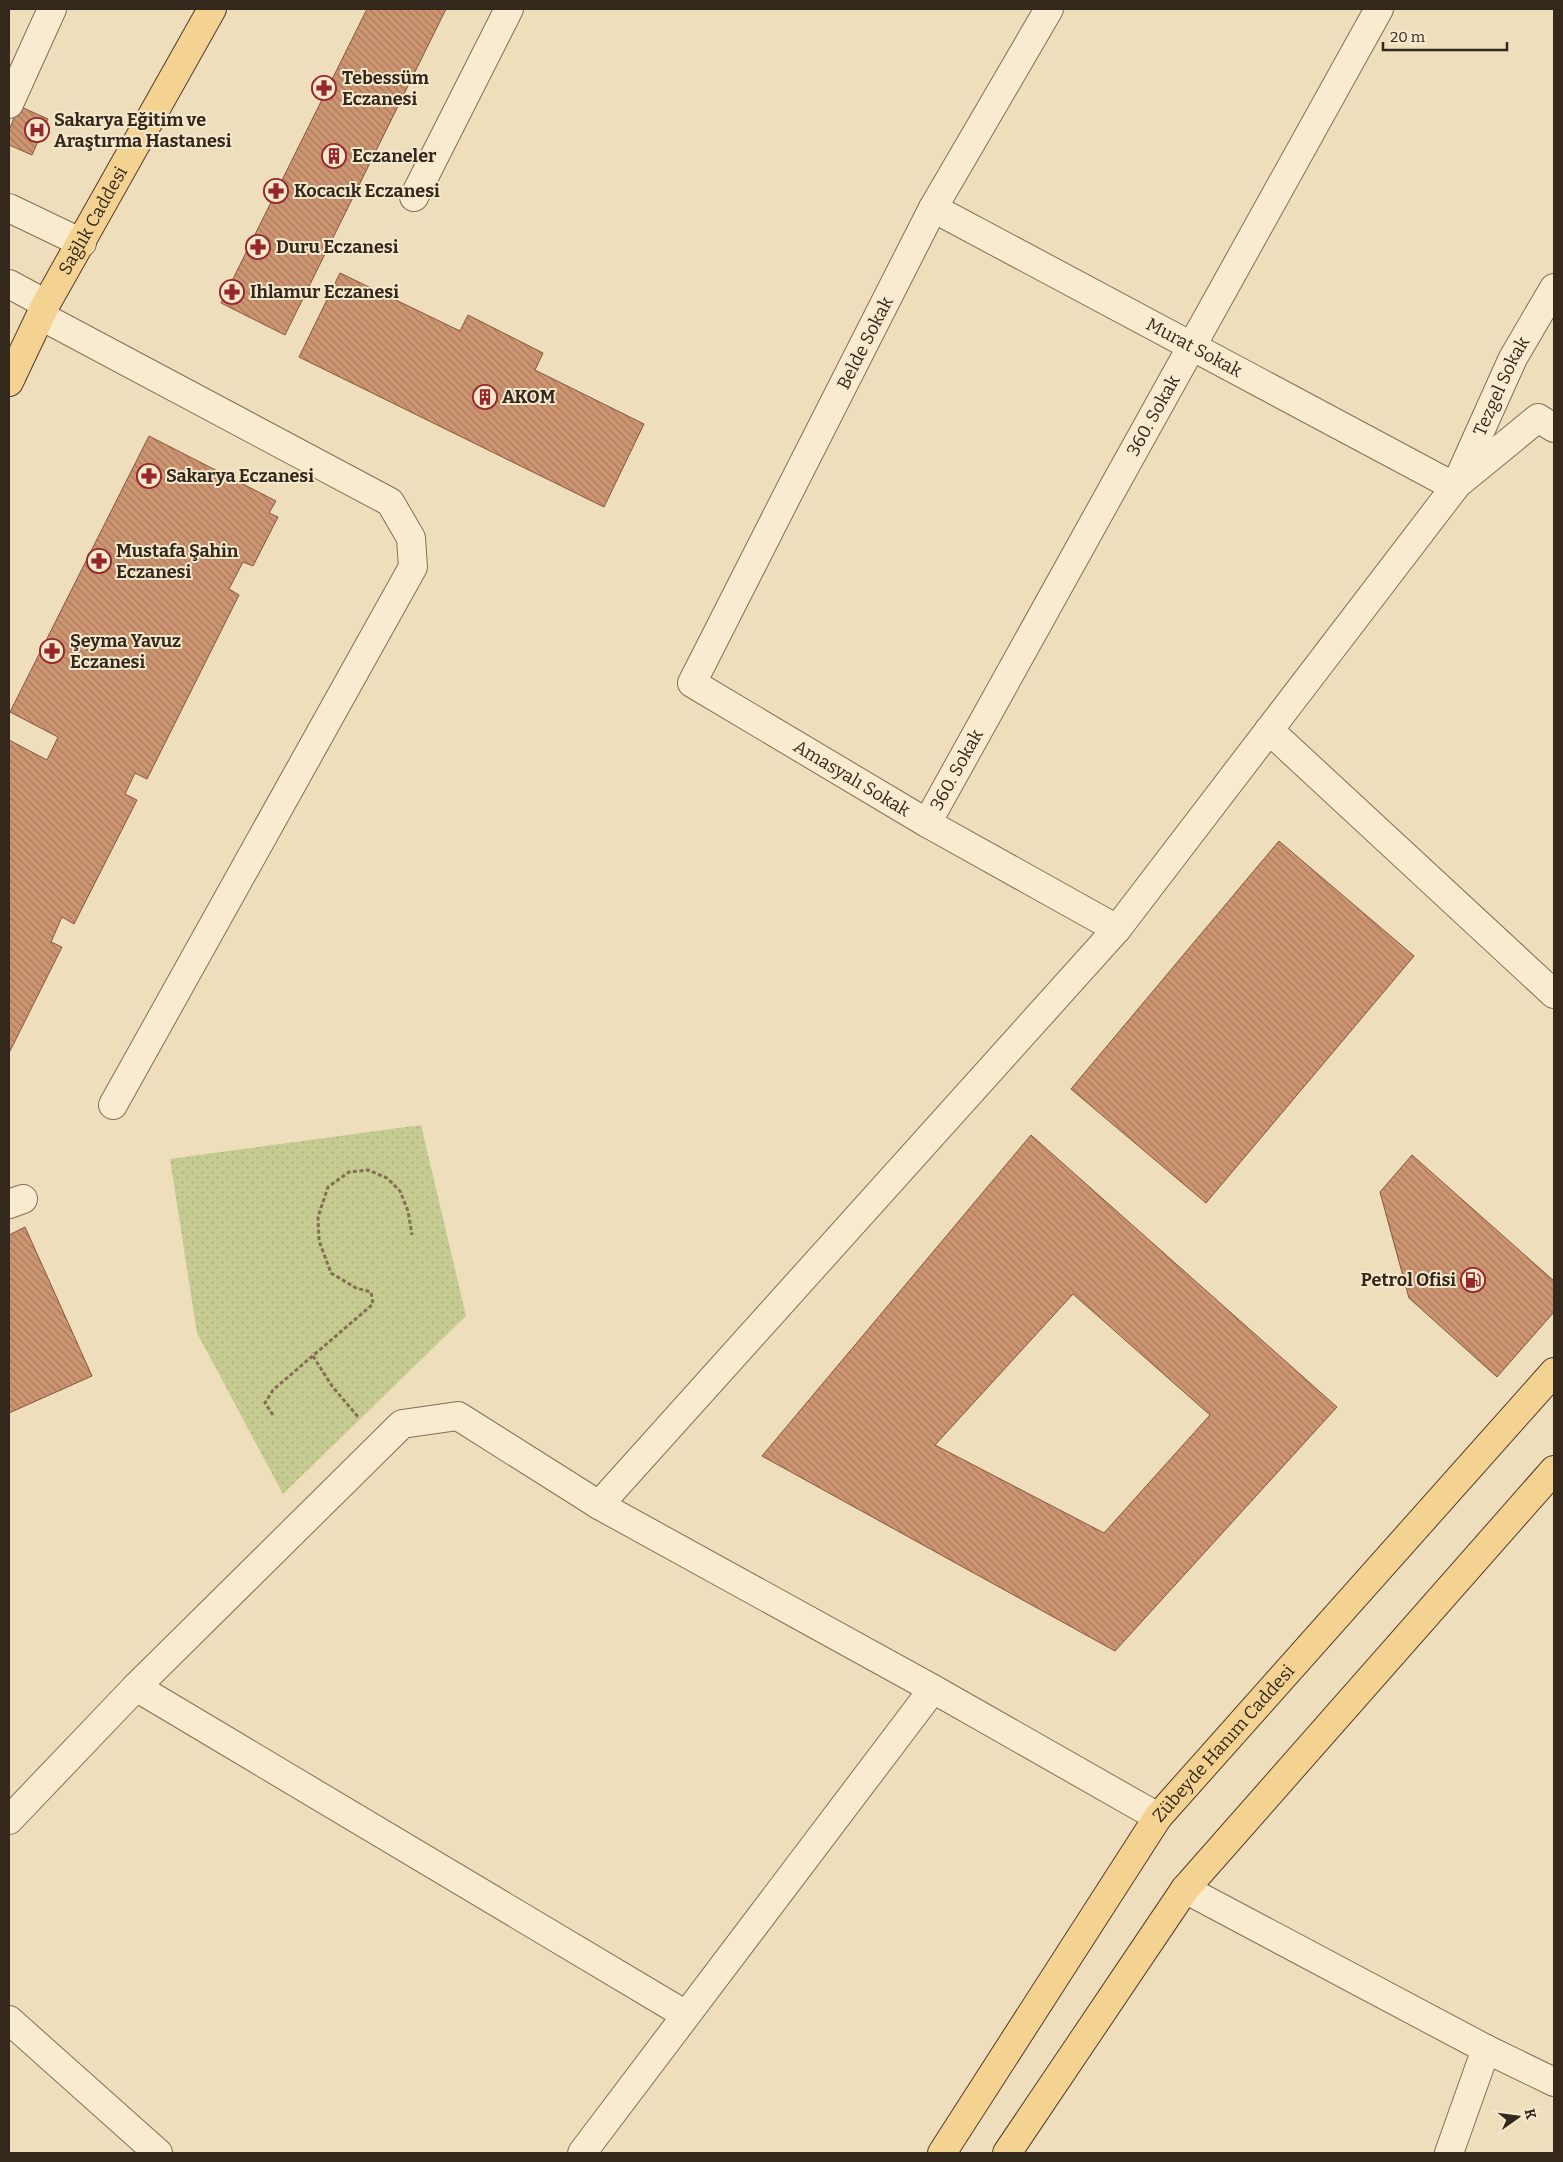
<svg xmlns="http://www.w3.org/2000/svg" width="1563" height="2162" viewBox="0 0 1563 2162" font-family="Bitter,serif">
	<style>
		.park { fill: url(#park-dots) }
		.building { fill: url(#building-back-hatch); stroke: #85573c; fill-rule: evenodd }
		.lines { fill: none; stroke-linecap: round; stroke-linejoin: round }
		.minor-casing { stroke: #856e56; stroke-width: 30 }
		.major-casing { stroke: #533c2b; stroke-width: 30 }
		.path { stroke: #856e56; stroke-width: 3; stroke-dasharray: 4 2.5; stroke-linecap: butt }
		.minor { stroke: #f9ebcf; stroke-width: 28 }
		.major { stroke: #f3d292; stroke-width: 28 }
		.labels { text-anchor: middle; stroke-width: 4; stroke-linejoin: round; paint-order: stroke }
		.poi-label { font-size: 18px; font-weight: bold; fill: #34271b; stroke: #f5e8cc; text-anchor: start }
		.street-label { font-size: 18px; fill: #34271b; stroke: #f5e8cc }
	</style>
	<defs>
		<pattern id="park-dots" width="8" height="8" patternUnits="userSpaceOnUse" patternTransform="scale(1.25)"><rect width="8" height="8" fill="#c6cb91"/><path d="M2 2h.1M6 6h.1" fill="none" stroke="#abae7c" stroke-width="1.8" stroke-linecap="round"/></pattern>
		<pattern id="building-back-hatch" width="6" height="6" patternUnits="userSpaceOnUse" patternTransform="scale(1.25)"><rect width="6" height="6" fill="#cd9572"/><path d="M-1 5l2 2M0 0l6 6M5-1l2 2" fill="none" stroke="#a77a5d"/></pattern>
	</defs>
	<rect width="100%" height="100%" fill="#eedebc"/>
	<path class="park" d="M421 1125 466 1316 283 1494 197 1333 170 1159Z"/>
	<path class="building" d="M367 9H446L285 335 221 303Z
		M19 106 48 119 32 155 9 145V130Z
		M340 273 460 331 468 315 543 353 535 370 644 424 604 507 299 357Z
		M149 436 276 501 269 513 278 517 253 566 243 562 229 589 239 595 147 779 135 773 125 794 137 800 74 924 62 917 51 942 62 947 9 1053V740L47 760 58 737 10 712Z
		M1279 841 1414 956 1206 1203 1071 1089Z
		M1031 1135 1337 1407 1115 1651 762 1456ZM1073 1294 1210 1415 1104 1533 935 1445Z
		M1412 1155 1554 1281V1312L1497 1377 1409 1298 1380 1192Z
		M25 1227 92 1376 9 1413V1235Z"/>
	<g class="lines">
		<defs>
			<g id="minor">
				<path id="s1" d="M1049 9 933 208 692 683 927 823 1117 929"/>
				<path d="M9 104 52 9"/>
				<path d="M414 197 509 9"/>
				<path d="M9 208 82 243"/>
				<path id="s2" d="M933 208 1455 487"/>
				<path d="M9 284 46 304"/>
				<path d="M41 316 390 502 411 538 413 567 113 1105"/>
				<path d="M1460 482 1538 418 1554 428"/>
				<path d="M1269 730 1554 994"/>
				<path id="s3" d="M927 823 1379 9"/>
				<path d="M9 1204 23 1199"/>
				<path id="s4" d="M599 1505 1117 929 1455 487 1513 358 1554 288"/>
				<path d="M136 1687 686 2015"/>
				<path d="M9 1820 136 1687 402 1424 458 1416 599 1505 933 1689 1158 1817"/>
				<path d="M1185 1889 1486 2049 1554 2082"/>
				<path d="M9 2020 158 2153"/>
				<path d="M582 2153 933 1689"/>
				<path d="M1449 2153 1486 2049"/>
			</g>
			<g id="major">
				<path id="s5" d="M9 382 46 304 212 9"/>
				<path id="s6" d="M942 2153 1158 1817 1554 1372"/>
				<path d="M1007 2153 1185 1889 1554 1470"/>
			</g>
		</defs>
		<use href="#minor" class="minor-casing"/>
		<use href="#major" class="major-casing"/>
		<path class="path" d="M313 1356 332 1386 359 1418
			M273 1415 265 1403 273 1390 373 1304 371 1292 356 1288 331 1273 319 1241 318 1217 328 1187 349 1172 368 1170 387 1178 400 1191 408 1211 412 1235"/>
		<use href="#minor" class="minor"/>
		<use href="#major" class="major"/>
	</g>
	<defs>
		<symbol id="pharmacy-ring" viewBox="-11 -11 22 22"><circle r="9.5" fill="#f5e8cc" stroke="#952629" stroke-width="1.5"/><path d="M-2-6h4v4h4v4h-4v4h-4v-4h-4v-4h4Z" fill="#952629"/></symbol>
		<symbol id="hospital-ring" viewBox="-11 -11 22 22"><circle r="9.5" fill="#f5e8cc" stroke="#952629" stroke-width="1.5"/><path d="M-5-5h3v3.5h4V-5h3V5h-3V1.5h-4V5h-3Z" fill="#952629"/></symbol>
		<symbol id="building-ring" viewBox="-11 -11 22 22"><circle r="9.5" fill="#f5e8cc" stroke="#952629" stroke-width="1.5"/><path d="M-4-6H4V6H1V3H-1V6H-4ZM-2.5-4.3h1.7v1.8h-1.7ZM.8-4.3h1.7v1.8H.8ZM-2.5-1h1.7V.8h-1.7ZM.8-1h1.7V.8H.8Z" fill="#952629"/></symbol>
		<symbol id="fuel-ring" viewBox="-11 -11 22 22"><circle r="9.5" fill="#f5e8cc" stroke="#952629" stroke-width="1.5"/><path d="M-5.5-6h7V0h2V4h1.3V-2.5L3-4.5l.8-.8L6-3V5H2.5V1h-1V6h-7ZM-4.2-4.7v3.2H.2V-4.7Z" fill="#952629"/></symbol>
	</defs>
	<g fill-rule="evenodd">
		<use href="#pharmacy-ring" x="310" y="74" width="28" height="28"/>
		<use href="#hospital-ring" x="23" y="116" width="28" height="28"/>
		<use href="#building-ring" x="320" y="142" width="28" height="28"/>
		<use href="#pharmacy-ring" x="262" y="177" width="28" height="28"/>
		<use href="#pharmacy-ring" x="244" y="233" width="28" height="28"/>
		<use href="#pharmacy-ring" x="218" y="278" width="28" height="28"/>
		<use href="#building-ring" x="471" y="383" width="28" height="28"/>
		<use href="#pharmacy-ring" x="135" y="462" width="28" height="28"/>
		<use href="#pharmacy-ring" x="85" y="547" width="28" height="28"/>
		<use href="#pharmacy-ring" x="38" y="637" width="28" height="28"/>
		<use href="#fuel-ring" x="1459" y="1266" width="28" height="28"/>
	</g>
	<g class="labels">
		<g class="poi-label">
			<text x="342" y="84">Tebessüm<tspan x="342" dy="21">Eczanesi</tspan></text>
			<text x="54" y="126">Sakarya Eğitim ve<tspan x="54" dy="21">Araştırma Hastanesi</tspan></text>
			<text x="352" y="162">Eczaneler</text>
			<text x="294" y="197">Kocacık Eczanesi</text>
			<text x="276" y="253">Duru Eczanesi</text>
			<text x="250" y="298">Ihlamur Eczanesi</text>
			<text x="502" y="403">AKOM</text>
			<text x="166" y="482">Sakarya Eczanesi</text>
			<text x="116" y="557">Mustafa Şahin<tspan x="116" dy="21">Eczanesi</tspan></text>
			<text x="70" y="647">Şeyma Yavuz<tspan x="70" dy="21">Eczanesi</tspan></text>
			<text x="1456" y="1286" text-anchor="end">Petrol Ofisi</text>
		</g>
		<g class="street-label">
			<text dy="6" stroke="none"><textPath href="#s5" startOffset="182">Sağlık Caddesi</textPath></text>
			<text transform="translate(865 343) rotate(-63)" y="6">Belde Sokak</text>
			<text dy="6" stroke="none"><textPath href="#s2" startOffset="296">Murat Sokak</textPath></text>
			<text dy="6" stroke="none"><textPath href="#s4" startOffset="1442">Tezgel Sokak</textPath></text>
			<text dy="6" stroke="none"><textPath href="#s3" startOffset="466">360. Sokak</textPath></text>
			<text dy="6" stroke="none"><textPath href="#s3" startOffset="61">360. Sokak</textPath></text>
			<text dy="6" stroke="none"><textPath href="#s1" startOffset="949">Amasyalı Sokak</textPath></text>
			<text dy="6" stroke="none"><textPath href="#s6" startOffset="498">Zübeyde Hanım Caddesi</textPath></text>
		</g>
	</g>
	<rect width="1563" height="2162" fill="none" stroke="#34271b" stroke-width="20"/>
	<g transform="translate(1518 2117) rotate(76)" stroke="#f5e8cc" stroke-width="4" paint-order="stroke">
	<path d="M0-4L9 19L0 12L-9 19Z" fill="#34271b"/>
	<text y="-8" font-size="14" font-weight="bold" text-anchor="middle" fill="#34271b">K</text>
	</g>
	<path d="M1383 42v8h124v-8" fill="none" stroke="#34271b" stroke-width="2.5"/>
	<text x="1390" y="42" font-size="15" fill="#34271b" stroke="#f5e8cc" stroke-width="4" paint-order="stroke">20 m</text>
</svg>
